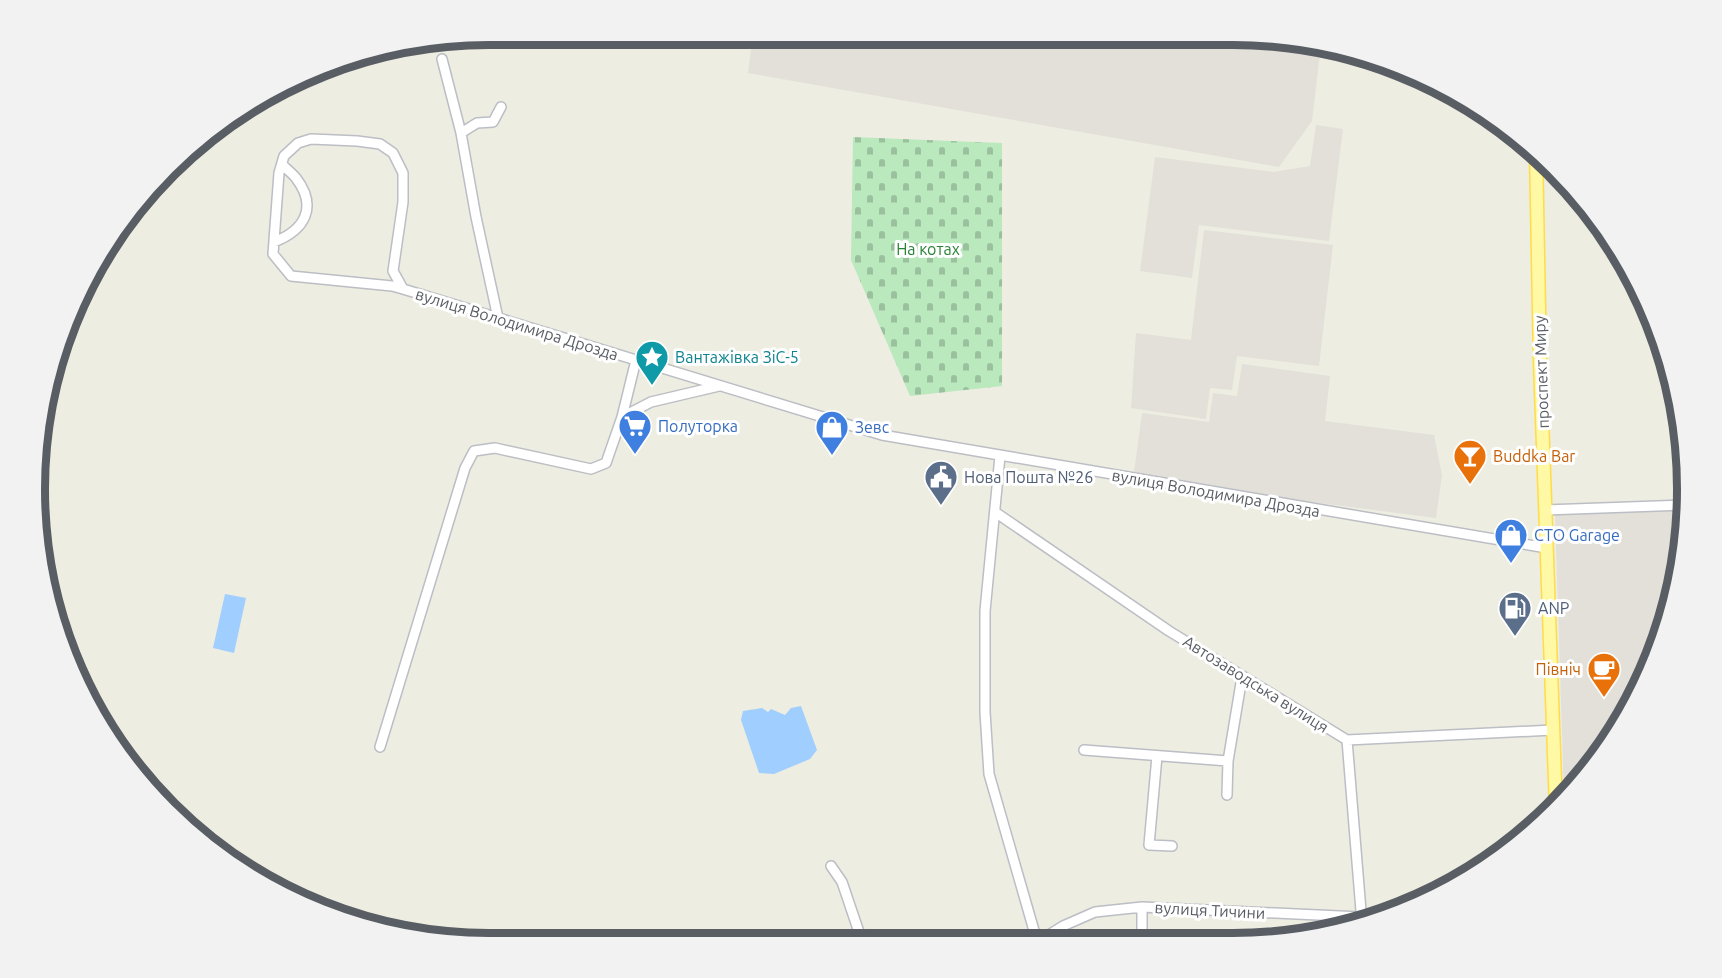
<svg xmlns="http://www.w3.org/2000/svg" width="1722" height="978" viewBox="0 0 1722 978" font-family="Ubuntu,sans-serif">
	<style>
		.industrial { fill: #e2e0d9 }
		.cemetery { fill: url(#cemetery-stones) }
		.water { fill: #a0ceff }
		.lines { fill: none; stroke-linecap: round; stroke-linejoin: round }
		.minor-casing { stroke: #bbbec4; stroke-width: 12 }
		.major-casing { stroke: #ffdc49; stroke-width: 15 }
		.minor { stroke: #fff; stroke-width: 9 }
		.major { stroke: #fff8a5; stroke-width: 12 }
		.labels { text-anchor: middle; stroke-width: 6; stroke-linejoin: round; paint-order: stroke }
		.park-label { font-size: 16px; fill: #2a8236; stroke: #fff }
		.street-label { font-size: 16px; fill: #595d64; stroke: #fff }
		.culture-label { font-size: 16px; fill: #0d838f; stroke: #fff; text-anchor: start }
		.shop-label { font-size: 16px; fill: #366cbe; stroke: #fff; text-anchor: start }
		.food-label { font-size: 16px; fill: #c56008; stroke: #fff; text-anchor: start }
		.service-label { font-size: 16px; fill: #4e5e75; stroke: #fff; text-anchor: start }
		.rim { fill: none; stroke: #595d64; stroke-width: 8 }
	</style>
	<defs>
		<pattern id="cemetery-stones" width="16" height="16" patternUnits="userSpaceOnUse" patternTransform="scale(1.5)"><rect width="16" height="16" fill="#bae9be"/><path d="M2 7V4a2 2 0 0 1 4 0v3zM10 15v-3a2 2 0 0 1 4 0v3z" fill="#9ac09e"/></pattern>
	</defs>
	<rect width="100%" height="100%" fill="#eeede1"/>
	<path class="industrial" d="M753 35H1262L1321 45 1312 121 1279 167 748 73Z
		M1316 125 1343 129 1329 241 1199 225 1192 278 1140 271 1155 157 1273 172 1310 166Z
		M1204 230 1333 245 1319 366 1237 356 1232 390 1210 388 1206 419 1131 408 1136 333 1191 340Z
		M1242 364 1330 376 1325 421 1434 435 1442 475 1436 518 1133 479 1142 413 1209 422 1213 393 1237 396Z
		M1685 509 1684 549 1663 635 1626 717 1564 797 1555 513Z"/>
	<path class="cemetery" d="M853 137 1002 143V386L910 396 851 260Z"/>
	<path class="water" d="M225 594 246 598 234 653 213 648Z
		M801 706 817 750 810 759 774 774 759 773 741 720 743 711 762 708 768 712 771 709 785 715 791 708Z"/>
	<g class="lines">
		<defs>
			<path id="minor" d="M442 59 461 133 476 217 498 318
				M461 133 477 123 493 122 501 107
				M274 242C305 230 318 207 296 178 292 173 286 169 282 164
				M403 289 393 271 403 202V173L393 153 380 144 357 141 311 139 298 143 284 156 279 173 273 254 291 276 392 286 403 289 882 435 1547 548
				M622 417 651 402 719 386
				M1000 456 985 611V712L989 774 1037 941
				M1545 510 1685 505
				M995 512 1169 631 1347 740 1553 730
				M1347 740 1362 923
				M380 747 465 468 474 451 495 448 591 469 606 463 622 417 636 360
				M1084 750 1228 761
				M1157 756 1149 845 1172 846
				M1227 795 1228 761 1242 677
				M831 866 842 882 862 941
				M1142 907V940
				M1039 941 1063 926 1095 912 1142 907 1361 917 1387 916"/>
			<path id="major" d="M1536 150 1540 362 1556 809"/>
		</defs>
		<use href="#minor" class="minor-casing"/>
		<use href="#major" class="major-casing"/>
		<use href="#minor" class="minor"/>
		<use href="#major" class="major"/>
	</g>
	<defs>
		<symbol id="sight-pin" viewBox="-11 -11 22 30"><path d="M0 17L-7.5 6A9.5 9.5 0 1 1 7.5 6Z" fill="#0f9aa8" stroke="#fff"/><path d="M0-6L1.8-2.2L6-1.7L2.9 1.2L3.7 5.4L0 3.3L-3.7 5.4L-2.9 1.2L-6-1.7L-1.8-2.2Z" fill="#fff"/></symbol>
		<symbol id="supermarket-pin" viewBox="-11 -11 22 30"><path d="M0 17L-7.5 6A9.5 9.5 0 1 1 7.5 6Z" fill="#3f7fe0" stroke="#fff"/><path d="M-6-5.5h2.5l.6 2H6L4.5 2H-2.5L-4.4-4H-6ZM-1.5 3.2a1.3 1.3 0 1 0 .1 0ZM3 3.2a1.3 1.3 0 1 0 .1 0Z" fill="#fff"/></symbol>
		<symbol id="shop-pin" viewBox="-11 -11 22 30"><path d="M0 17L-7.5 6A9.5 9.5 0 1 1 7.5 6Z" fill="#3f7fe0" stroke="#fff"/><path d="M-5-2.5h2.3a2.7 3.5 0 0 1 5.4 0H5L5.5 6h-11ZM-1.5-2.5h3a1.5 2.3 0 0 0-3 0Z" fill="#fff"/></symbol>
		<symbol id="bar-pin" viewBox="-11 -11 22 30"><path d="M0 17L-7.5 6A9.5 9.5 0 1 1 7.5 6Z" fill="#e8710a" stroke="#fff"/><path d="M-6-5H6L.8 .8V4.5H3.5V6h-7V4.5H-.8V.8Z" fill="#fff"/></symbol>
		<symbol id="civic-pin" viewBox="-11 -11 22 30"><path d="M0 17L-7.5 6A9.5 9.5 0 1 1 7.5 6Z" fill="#5c6f8a" stroke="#fff"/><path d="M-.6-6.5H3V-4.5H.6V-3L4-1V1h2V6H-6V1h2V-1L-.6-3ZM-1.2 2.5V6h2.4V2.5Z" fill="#fff"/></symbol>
		<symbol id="fuel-pin" viewBox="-11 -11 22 30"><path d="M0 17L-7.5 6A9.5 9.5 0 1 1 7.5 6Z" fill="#5c6f8a" stroke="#fff"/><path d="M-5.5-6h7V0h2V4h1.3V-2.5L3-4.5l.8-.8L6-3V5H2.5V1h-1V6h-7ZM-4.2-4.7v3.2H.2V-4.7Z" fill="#fff"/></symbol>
		<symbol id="cafe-pin" viewBox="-11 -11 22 30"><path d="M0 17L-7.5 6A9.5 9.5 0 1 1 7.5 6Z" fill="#e8710a" stroke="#fff"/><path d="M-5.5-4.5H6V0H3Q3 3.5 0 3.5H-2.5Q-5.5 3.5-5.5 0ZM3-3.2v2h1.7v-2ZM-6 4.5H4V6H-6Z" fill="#fff"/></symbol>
	</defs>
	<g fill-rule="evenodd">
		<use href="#sight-pin" x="633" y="338" width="38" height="52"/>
		<use href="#supermarket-pin" x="616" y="407" width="38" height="52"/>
		<use href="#shop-pin" x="813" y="408" width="38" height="52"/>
		<use href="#bar-pin" x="1451" y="437" width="38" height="52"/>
		<use href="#civic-pin" x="922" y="458" width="38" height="52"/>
		<use href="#shop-pin" x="1492" y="516" width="38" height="52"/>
		<use href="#fuel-pin" x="1496" y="589" width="38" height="52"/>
		<use href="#cafe-pin" x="1585" y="650" width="38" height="52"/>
	</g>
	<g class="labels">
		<g class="park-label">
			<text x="928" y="255">На котах</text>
		</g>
		<g class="street-label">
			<text transform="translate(517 324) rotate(17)" y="6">вулиця Володимира Дрозда</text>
			<text transform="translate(1541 372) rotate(-92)" y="6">проспект Миру</text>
			<text transform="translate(1216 493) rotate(10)" y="6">вулиця Володимира Дрозда</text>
			<text transform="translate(1256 684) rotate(32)" y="6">Автозаводська вулиця</text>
			<text transform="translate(1210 910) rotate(3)" y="6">вулиця Тичини</text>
		</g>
		<g class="culture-label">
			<text x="675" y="363">Вантажівка ЗіС-5</text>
		</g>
		<g class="shop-label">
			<text x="658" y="432">Полуторка</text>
			<text x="855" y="433">Зевс</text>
			<text x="1534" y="541">СТО Garage</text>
		</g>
		<g class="food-label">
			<text x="1493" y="462">Buddka Bar</text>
			<text x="1581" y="675" text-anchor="end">Північ</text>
		</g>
		<g class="service-label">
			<text x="964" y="483">Нова Пошта №26</text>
			<text x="1538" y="614">ANP</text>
		</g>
	</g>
	<path d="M0 0H1722V978H0ZM489 45H1233A444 444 0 0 1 1677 489V489A444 444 0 0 1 1233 933H489A444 444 0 0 1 45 489V489A444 444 0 0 1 489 45Z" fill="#f2f2f3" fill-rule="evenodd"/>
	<path class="rim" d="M489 45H1233A444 444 0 0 1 1677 489V489A444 444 0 0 1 1233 933H489A444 444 0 0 1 45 489V489A444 444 0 0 1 489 45Z"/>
</svg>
